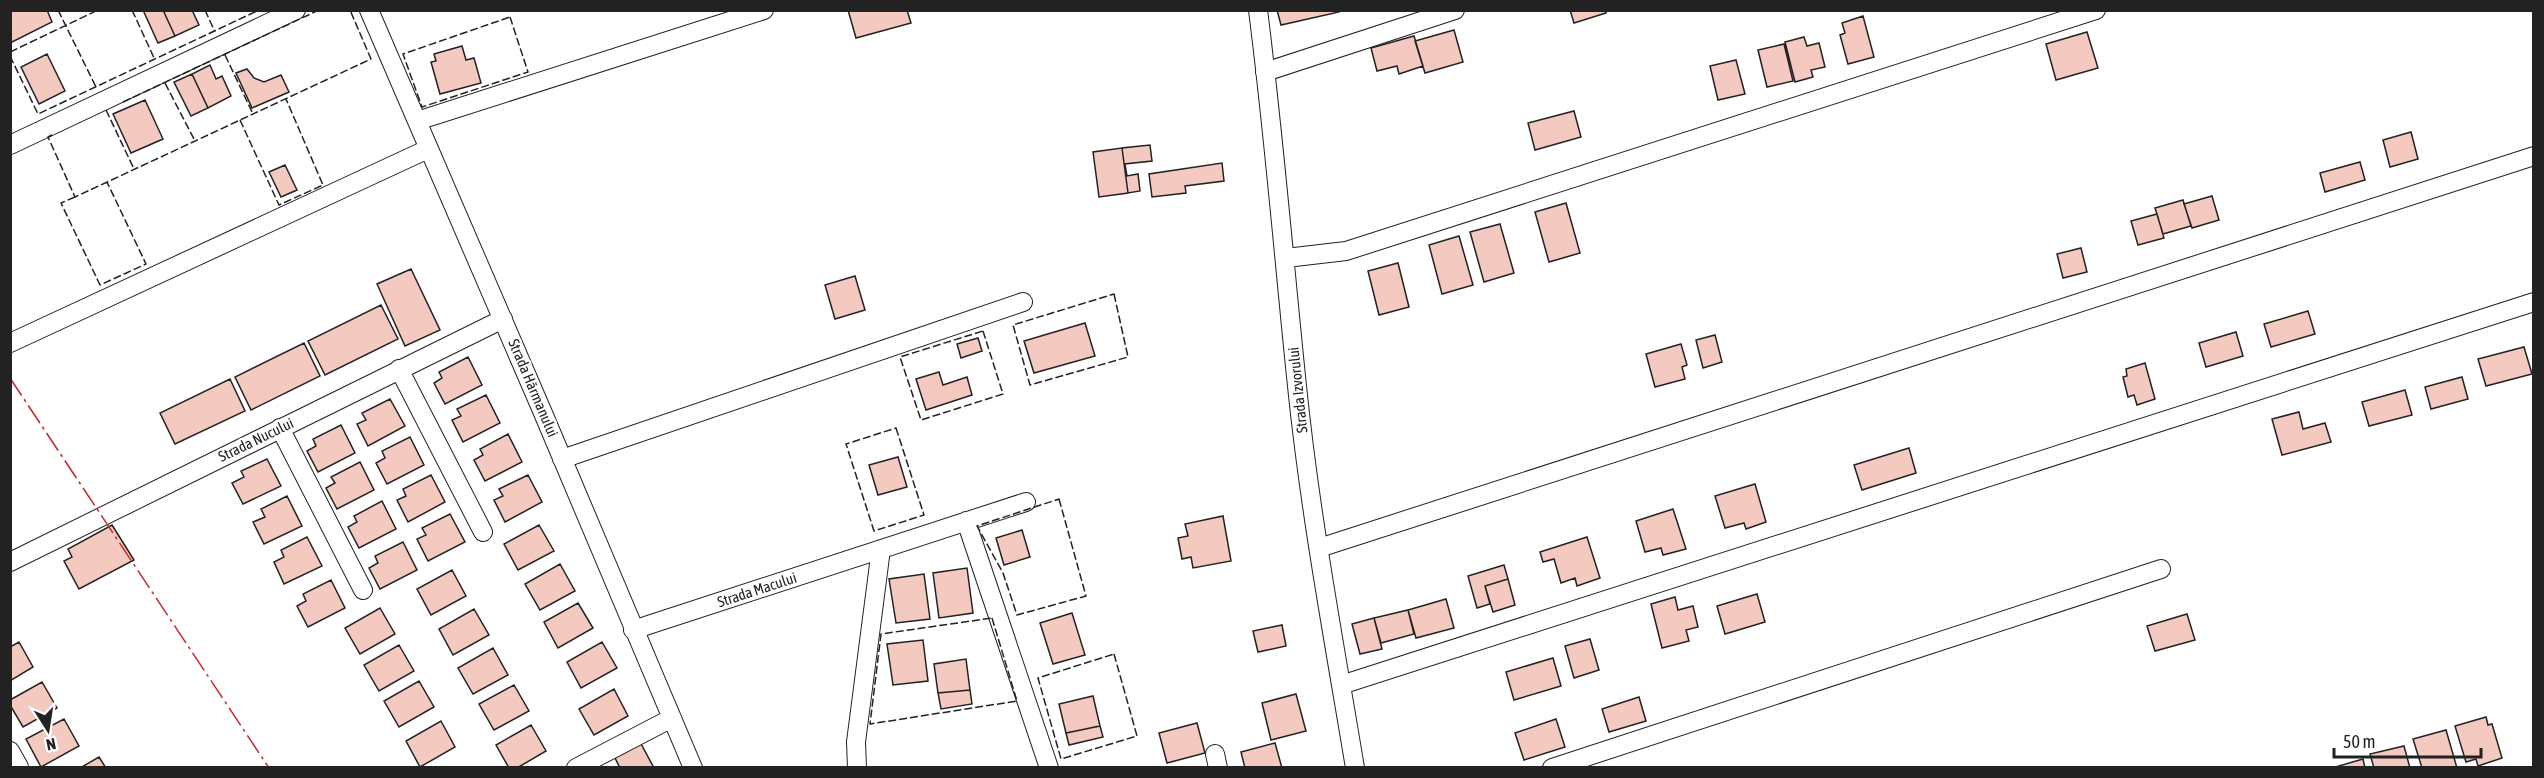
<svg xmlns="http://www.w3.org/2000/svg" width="2544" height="778" viewBox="0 0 2544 778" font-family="'Asap Condensed',sans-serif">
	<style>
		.building { fill: #f3c9c0; stroke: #222; stroke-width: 1.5 }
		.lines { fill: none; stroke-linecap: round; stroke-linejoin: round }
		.street-casing { stroke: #222; stroke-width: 20 }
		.street { stroke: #fff; stroke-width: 18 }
		.fence { stroke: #222; stroke-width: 1.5; stroke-dasharray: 8 3; stroke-linecap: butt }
		.power { stroke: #c62828; stroke-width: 1.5; stroke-dasharray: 21 4.5 3 4.5; stroke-linecap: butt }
		.labels { text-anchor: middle; stroke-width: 4.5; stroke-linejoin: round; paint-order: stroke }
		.street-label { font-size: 15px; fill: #222; stroke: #fff }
	</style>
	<rect width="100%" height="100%" fill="#fff"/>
	<path class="building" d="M10 10H47L52 22 10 43Z
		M143 10H163L175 36 158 43Z
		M163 10H192L199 25 175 36Z
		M848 10H907L911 23 856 38Z
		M1277 10H1339V12L1281 25Z
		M1570 10H1605L1606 13 1574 23Z
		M1863 16 1874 57 1848 64 1840 35 1845 33 1842 23Z
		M1454 30 1463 62 1425 73 1415 41Z
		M2087 32 2098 68 2056 80 2046 44Z
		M1414 36 1423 66 1399 74 1397 66 1377 71 1371 48Z
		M1804 37 1807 46 1819 43 1825 67 1811 70 1813 77 1795 82 1785 42Z
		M1784 44 1793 81 1767 87 1758 50Z
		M462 46 466 60 474 58 481 83 440 94 431 62 436 61 434 54Z
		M47 54 65 91 39 104 21 67Z
		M1736 60 1745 94 1718 100 1710 66Z
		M210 65 216 79 222 76 231 96 208 108 192 74Z
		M247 69 254 78 264 82 281 75 289 92 252 108 236 73Z
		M192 74 208 108 191 116 174 82Z
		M145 100 163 139 131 153 113 114Z
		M1574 111 1581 137 1535 150 1528 123Z
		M2411 132 2418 159 2390 167 2383 140Z
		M1150 145 1152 161 1125 164 1127 176 1138 174 1140 191 1128 193 1122 148Z
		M1122 148 1128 193 1099 197 1093 152Z
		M2360 162 2365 180 2325 192 2320 173Z
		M1222 163 1224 181 1185 186 1186 193 1152 197 1149 174Z
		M285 165 297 190 281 197 269 172Z
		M2212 196 2219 220 2192 228 2184 204Z
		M2183 200 2191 226 2163 234 2155 208Z
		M1566 203 1580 253 1549 262 1535 212Z
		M2157 214 2164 238 2138 245 2131 221Z
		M1500 224 1514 273 1484 282 1470 232Z
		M1459 236 1473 285 1442 294 1429 245Z
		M2081 248 2087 272 2063 278 2057 254Z
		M1398 263 1409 307 1379 315 1368 271Z
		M411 269 440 330 405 346 377 284Z
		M855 276 865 310 835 319 825 285Z
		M381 305 398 339 325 375 308 341Z
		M2308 311 2315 334 2271 347 2264 324Z
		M1085 323 1095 356 1034 373 1024 341Z
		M2236 332 2243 356 2206 367 2199 343Z
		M1715 335 1722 362 1703 368 1696 340Z
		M978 338 982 351 961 358 957 344Z
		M304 343 320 376 251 410 235 377Z
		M1681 344 1687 365 1682 367 1685 379 1655 387 1646 354Z
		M2524 347 2532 374 2486 386 2478 359Z
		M468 357 482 385 445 404 434 383 442 378 439 372Z
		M2145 363 2155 399 2137 405 2134 395 2128 397 2123 377 2127 376 2126 369Z
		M939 372 943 385 967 377 972 395 926 410 916 379Z
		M2462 377 2468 399 2431 409 2425 387Z
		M230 379 245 411 175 444 160 413Z
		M2405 390 2412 415 2369 426 2362 402Z
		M486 395 500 423 463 442 452 420 461 416 457 409Z
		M390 399 405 426 368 446 357 424 366 420 362 413Z
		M2299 412 2303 429 2325 423 2331 442 2282 455 2272 419Z
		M341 425 355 453 318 472 307 451 316 446 313 439Z
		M508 434 522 462 485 481 474 460 483 455 480 449Z
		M410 437 424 465 387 484 376 463 385 458 382 451Z
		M1909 448 1916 473 1862 490 1854 465Z
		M898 457 907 487 878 495 869 465Z
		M267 459 281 486 243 504 232 483 244 477 241 471Z
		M360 462 374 490 337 509 326 488 335 483 331 477Z
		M431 475 445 502 408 522 397 500 406 496 403 489Z
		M528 475 542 502 505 522 494 500 503 496 499 489Z
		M1755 484 1766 522 1746 529 1744 523 1725 528 1715 496Z
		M287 496 302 526 264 544 253 522 265 517 261 509Z
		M382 501 396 529 359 548 348 527 357 522 354 516Z
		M1673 509 1686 549 1663 555 1661 548 1645 552 1636 521Z
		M450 514 465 542 428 561 417 539 426 535 422 528Z
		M1223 516 1231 561 1193 568 1191 557 1182 559 1178 538 1188 536 1185 524Z
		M112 525 134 560 79 589 64 561 72 557 68 549Z
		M539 525 554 551 518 570 504 544Z
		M1022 530 1030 557 1004 565 996 538Z
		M307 537 322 566 284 584 274 562 284 557 281 550Z
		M1587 537 1600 578 1577 586 1575 578 1561 583 1554 559 1543 562 1540 552Z
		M403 542 417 570 380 589 369 568 378 563 375 556Z
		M560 564 575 591 540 610 525 584Z
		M1504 565 1508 579 1485 586 1490 604 1477 608 1468 576Z
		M967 568 973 613 939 618 933 573Z
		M452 570 466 596 431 615 417 589Z
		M924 574 930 619 896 623 889 579Z
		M1508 579 1515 605 1493 612 1485 586Z
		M331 580 345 608 308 627 297 606 306 601 303 594Z
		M1757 594 1765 622 1725 634 1717 606Z
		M1675 597 1678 610 1693 606 1698 627 1686 630 1689 641 1662 648 1651 604Z
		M1446 599 1454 628 1416 638 1408 610Z
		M578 603 593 628 558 648 544 622Z
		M380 608 395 634 360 654 345 628Z
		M474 609 489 635 453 655 439 629Z
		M1408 610 1414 634 1381 643 1374 618Z
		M1072 613 1085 655 1053 664 1040 623Z
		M2187 614 2195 640 2155 651 2147 626Z
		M1374 618 1382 649 1360 654 1352 624Z
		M1282 625 1286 646 1258 652 1253 631Z
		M1590 639 1599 670 1574 678 1565 646Z
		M923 640 928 681 893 685 887 644Z
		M19 642 33 667 10 681V647Z
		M602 642 617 668 581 688 567 662Z
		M399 645 414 671 379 691 364 665Z
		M493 648 508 675 473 694 458 668Z
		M1553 658 1561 686 1514 700 1506 672Z
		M966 659 970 690 938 693 934 664Z
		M419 681 434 707 399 727 384 701Z
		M42 682 57 708 23 727 10 705V700Z
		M514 685 529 711 494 730 479 704Z
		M614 689 628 716 594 735 579 709Z
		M970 690 972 704 941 709 938 693Z
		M1296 694 1306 731 1271 740 1262 703Z
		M1093 696 1100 726 1066 733 1059 704Z
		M1639 697 1646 721 1609 732 1602 709Z
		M2486 717 2488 725 2492 724 2502 758 2478 766 2476 759 2466 762 2455 726Z
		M64 719 79 746 41 767 26 739Z
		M1556 719 1565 747 1524 760 1515 733Z
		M441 721 455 747 420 767 406 741Z
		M1197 723 1205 753 1167 763 1159 733Z
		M531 725 546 751 517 768H509L496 745Z
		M1100 726 1103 737 1069 745 1066 733Z
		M2446 730 2457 768H2422L2413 739Z
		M639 740 654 768H620L613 754Z
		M1275 743 1282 768H1245L1241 752Z
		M2404 746 2410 768H2374L2370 754Z
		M99 757 106 768H80Z
		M2363 759 2365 768H2332Z"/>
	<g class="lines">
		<defs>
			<path id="street" d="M369 10 543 413 693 768
				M1258 10C1274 135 1284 261 1297 386 1310 514 1334 641 1355 768
				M1265 72 1455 10
				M417 121 764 10
				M10 145 296 10
				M1286 258 1346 251 2096 10
				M10 343 428 149
				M399 369 483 532
				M280 428 363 590
				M562 459 1023 302
				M966 521 1049 768
				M1319 548 2534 156
				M10 562 503 319
				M633 630 1026 502
				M1341 685 2534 302
				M10 751 19 767
				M1215 754 1218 768
				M576 768 672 718
				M857 768 856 742 881 549
				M1552 768 2161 569"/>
		</defs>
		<use href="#street" class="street-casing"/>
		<use href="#street" class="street"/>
		<path class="fence" d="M58 10 96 87
			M132 10 155 60
			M205 10 215 32
			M510 17 528 72 422 107 403 54Z
			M10 52 98 10
			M225 55 253 114
			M10 56 38 114 259 10
			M165 83 195 141
			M123 102 319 10
			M106 110 134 169
			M240 120 279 205 323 185 286 99
			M52 135 48 137 75 197 371 59 350 10
			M75 197 61 203 100 285 146 264 107 182
			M1114 294 1128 357 1030 385 1013 325Z
			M983 331 1003 394 921 420 900 357Z
			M896 428 924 515 874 531 846 444Z
			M1059 499 1086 596 1017 615 1003 573 977 526Z
			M992 618 1017 701 870 724 881 634Z
			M1114 654 1137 736 1061 759 1038 678Z"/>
		<path class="power" d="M10 378 269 768"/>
	</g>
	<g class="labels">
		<g class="street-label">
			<text transform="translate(533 388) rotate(67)" y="5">Strada Hărmanului</text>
			<text transform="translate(1298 390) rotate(-96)" y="5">Strada Izvorului</text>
			<text transform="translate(256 440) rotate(-26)" y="5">Strada Nucului</text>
			<text transform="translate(757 590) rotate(-18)" y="5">Strada Macului</text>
		</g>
	</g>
	<rect width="2544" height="778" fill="none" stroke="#222222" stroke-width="24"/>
	<g transform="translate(48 730) rotate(168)" stroke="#ffffff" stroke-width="4.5" paint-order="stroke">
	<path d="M0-4.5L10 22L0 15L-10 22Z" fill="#222222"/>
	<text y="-9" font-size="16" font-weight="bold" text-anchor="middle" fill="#222222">N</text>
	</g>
	<path d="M2334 748v9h147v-9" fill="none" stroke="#222222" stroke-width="3"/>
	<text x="2343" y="748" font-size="18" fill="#222222" stroke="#ffffff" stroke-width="4.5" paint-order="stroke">50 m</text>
</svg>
